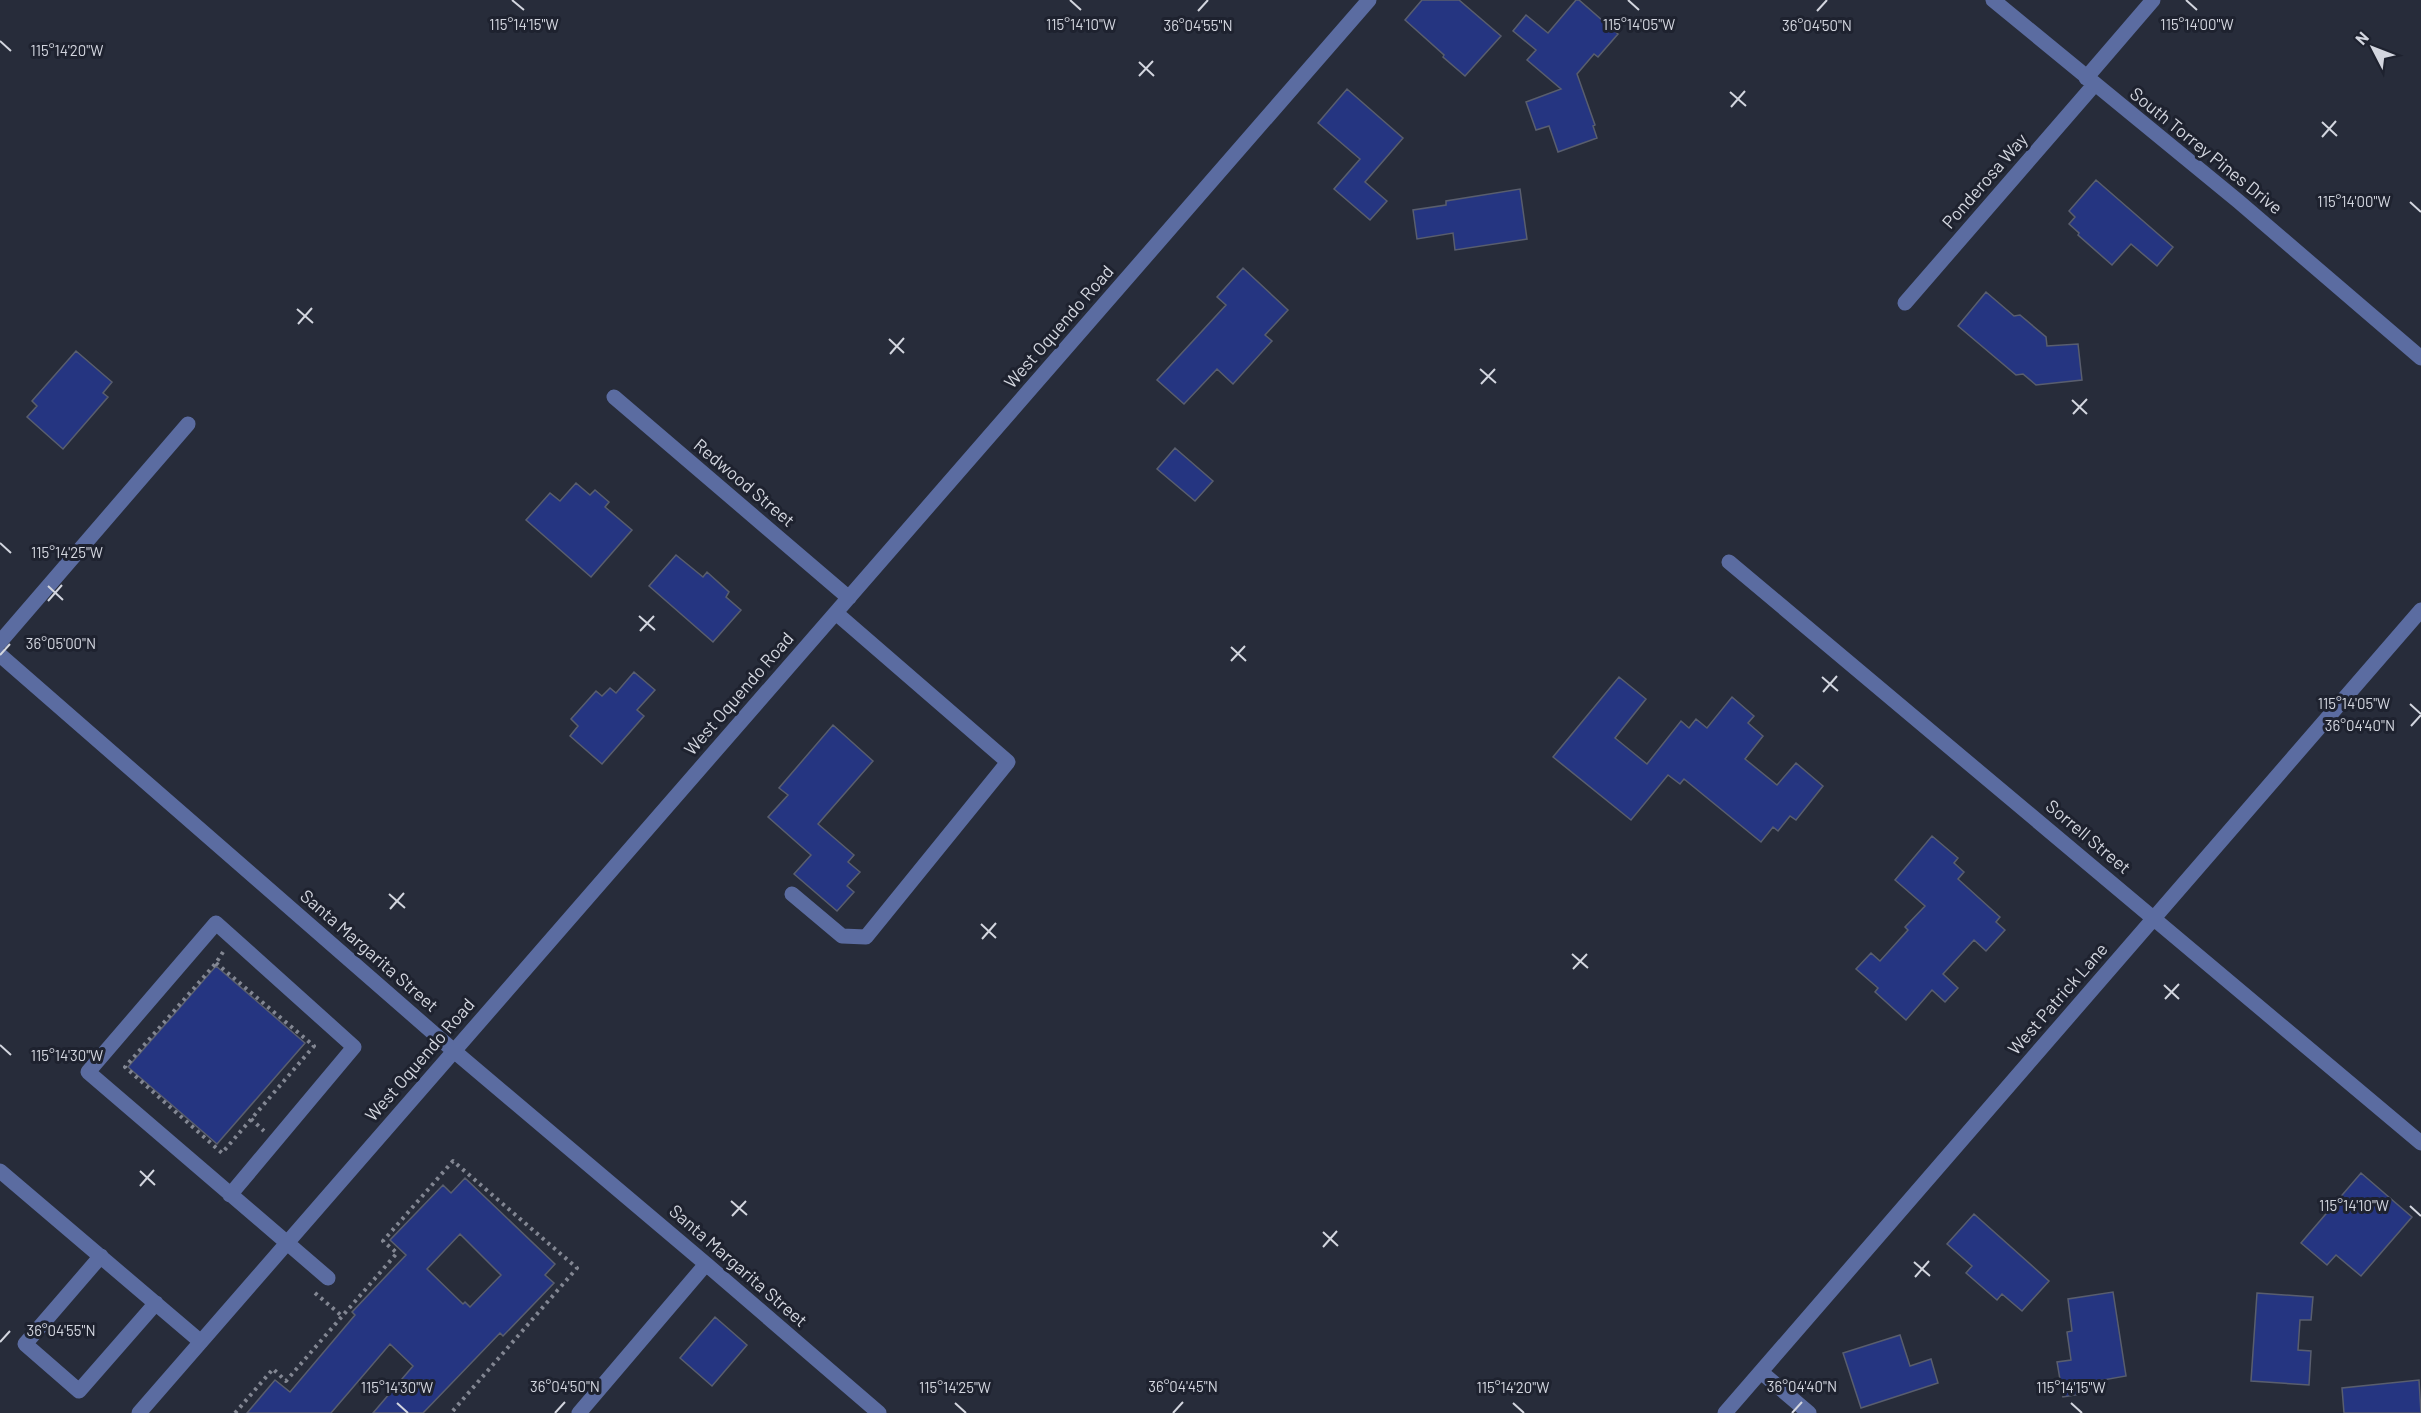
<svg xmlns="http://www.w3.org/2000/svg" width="2421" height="1413" viewBox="0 0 2421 1413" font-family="Barlow,sans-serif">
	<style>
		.building { fill: #253581; stroke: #595e6e; stroke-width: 1.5; fill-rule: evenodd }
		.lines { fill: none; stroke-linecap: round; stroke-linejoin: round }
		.path { stroke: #838793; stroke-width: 4; stroke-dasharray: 3 4.5; stroke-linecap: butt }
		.minor { stroke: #5b6ca1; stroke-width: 15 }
		.ticks { fill: none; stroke: #d3d6df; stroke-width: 2 }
		.labels { text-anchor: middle; stroke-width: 6; stroke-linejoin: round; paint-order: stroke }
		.street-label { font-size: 18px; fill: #d3d6df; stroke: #1e222f }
		.ticks-label { font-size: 15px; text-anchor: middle; fill: #d3d6df; stroke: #1e222f; stroke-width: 6; stroke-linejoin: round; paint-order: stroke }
	</style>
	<rect width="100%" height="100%" fill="#272c3a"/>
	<path class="building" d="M1422 0H1459L1501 36 1465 76 1443 57 1444 55 1405 20Z
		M1576 0H1579L1618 34 1598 57 1594 54 1577 74 1595 125 1593 126 1597 138 1558 152 1549 126 1536 130 1526 102 1561 89 1527 60 1536 50 1513 31 1526 15 1548 33Z
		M1347 89 1403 138 1365 182 1387 201 1370 220 1334 189 1360 159 1318 123Z
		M2096 180 2173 247 2157 266 2131 244 2112 265 2078 235 2079 233 2069 224 2075 217 2069 211Z
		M1520 189 1527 239 1455 250 1453 233 1417 239 1413 210 1446 205V201Z
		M1243 268 1288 310 1265 335 1272 341 1233 384 1217 369 1184 404 1157 380 1226 305 1217 297Z
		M1986 292 2014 316 2020 315 2046 337 2047 346 2078 344 2082 380 2036 385 2023 374 2016 375 1958 326Z
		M76 351 112 382 103 393 108 397 63 449 27 417 37 406 32 401Z
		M1175 448 1213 481 1195 501 1157 469Z
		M576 483 590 495 595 490 609 502 605 507 632 530 591 577 526 520 550 493 560 501Z
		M676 555 703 577 707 572 729 592 726 597 741 610 713 642 649 586Z
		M634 672 655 690 637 710 644 716 602 764 570 736 578 726 571 719 596 691 602 696 610 688 616 693Z
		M1619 677 1646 699 1615 738 1647 764 1681 721 1689 728 1696 719 1707 728 1732 697 1754 716 1748 723 1763 736 1745 759 1777 785 1796 763 1823 786 1796 820 1790 816 1778 831 1773 827 1761 842 1684 779 1680 784 1668 775 1631 820 1553 757Z
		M833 725 873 761 818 824 854 855 848 862 860 872 847 886 854 892 837 911 794 874 811 855 768 817 788 795 779 788Z
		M1932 836 1958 858 1954 863 1964 872 1958 879 2000 917 1996 922 2005 930 1986 951 1974 940 1943 974 1958 988 1945 1002 1932 990 1906 1020 1875 992 1878 988 1856 969 1871 953 1880 961 1908 930 1905 927 1925 906 1895 880Z
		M216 966 305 1043 217 1144 128 1067Z
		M2361 1173 2412 1217 2361 1276 2336 1255 2327 1265 2301 1243Z
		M465 1178 555 1264 545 1275 554 1283 503 1336 500 1333 423 1413H373L413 1366 390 1344 331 1413H247L275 1380 290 1392 355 1315 352 1312 406 1255 390 1240 443 1185 451 1193ZM460 1234 501 1275 470 1307 465 1302 463 1304 427 1269Z
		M1974 1214 2049 1281 2022 1311 2002 1294 1997 1300 1966 1273 1972 1266 1947 1244Z
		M2113 1292 2126 1376 2086 1383 2088 1393 2063 1397 2057 1362 2071 1360 2067 1332 2072 1331 2068 1299Z
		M2257 1293 2313 1297 2311 1320H2300L2298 1350 2311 1351 2309 1385 2251 1381Z
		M715 1317 747 1345 712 1386 680 1358Z
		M1900 1335 1910 1366 1931 1359 1938 1383 1861 1408 1843 1353Z
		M2419 1380 2421 1413H2344L2342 1388Z"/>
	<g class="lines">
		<path class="path" d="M216 963 314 1046 222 1153 125 1067 216 963 223 952
			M251 1119 264 1131
			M315 1293 342 1316
			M235 1413 273 1369 286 1381 397 1253 383 1241 453 1161 577 1268 451 1413"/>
		<path class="minor" d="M1993 0 2238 201 2421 358
			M2086 78 2153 0
			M1905 303 2094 85
			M614 397 849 598
			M1729 562 2421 1143
			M0 642 188 424
			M0 655 454 1051 706 1264 879 1413
			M792 894 842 936 866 937 1008 762 836 613
			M0 1171 201 1342
			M230 1195 354 1047 216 923 88 1072 328 1278
			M101 1256 25 1344 79 1391 156 1303
			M1761 1372 1809 1413
			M139 1413 1369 0
			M579 1413 706 1264
			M1725 1413 2421 610"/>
	</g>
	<path class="ticks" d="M512 0 524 10M1070 0 1081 10M1628 0 1639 10M2186 0 2197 10M1198 11 1208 0M1817 11 1827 0M0 41 11 51M1139 62 1154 76M1139 76 1153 61M1730 92 1746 106M1731 107 1745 91M2322 122 2337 136M2322 137 2336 121M2410 202 2421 212M297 309 313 323M298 324 312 308M889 339 904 353M890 354 904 338M1480 369 1496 383M1481 384 1495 369M2072 400 2087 414M2073 414 2087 399M0 543 11 553M48 586 63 600M48 601 62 585M639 616 655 630M640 631 654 616M1231 647 1246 661M0 655 10 644M1231 661 1245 646M1822 677 1838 691M1823 692 1837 676M2410 704 2421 714M2411 726 2421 715M389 894 405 908M390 909 404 893M981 924 996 938M982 939 996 923M1572 954 1588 968M1573 969 1587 954M2164 985 2179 999M2165 999 2179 984M0 1045 11 1055M140 1171 155 1185M140 1186 154 1170M731 1201 747 1215M2410 1206 2421 1216M732 1216 746 1201M1323 1232 1338 1246M1323 1247 1337 1231M1914 1262 1930 1276M1915 1277 1929 1261M0 1342 10 1331M397 1403 408 1413M955 1403 966 1413M1513 1403 1524 1413M2071 1403 2082 1413M555 1413 565 1402M1173 1413 1183 1402M1792 1413 1802 1402"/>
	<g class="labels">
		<g class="street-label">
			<text transform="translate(2206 151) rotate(39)" y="6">South Torrey Pines Drive</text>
			<text transform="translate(1985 181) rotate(-49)" y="6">Ponderosa Way</text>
			<text transform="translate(1059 327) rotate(-49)" y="6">West Oquendo Road</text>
			<text transform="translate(744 483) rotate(40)" y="6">Redwood Street</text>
			<text transform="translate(739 694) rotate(-49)" y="6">West Oquendo Road</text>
			<text transform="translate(2088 837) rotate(40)" y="6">Sorrell Street</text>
			<text transform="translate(369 951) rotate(41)" y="6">Santa Margarita Street</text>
			<text transform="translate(2058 999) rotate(-49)" y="6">West Patrick Lane</text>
			<text transform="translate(420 1060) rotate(-49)" y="6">West Oquendo Road</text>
			<text transform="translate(738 1266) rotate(41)" y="6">Santa Margarita Street</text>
		</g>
	</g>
	<g class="ticks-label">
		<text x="524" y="30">115°14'15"W</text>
		<text x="1081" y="30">115°14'10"W</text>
		<text x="1639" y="30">115°14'05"W</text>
		<text x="2197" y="30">115°14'00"W</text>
		<text x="1198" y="31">36°04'55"N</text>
		<text x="1817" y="31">36°04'50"N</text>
		<text x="67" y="56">115°14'20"W</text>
		<text x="2354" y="207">115°14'00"W</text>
		<text x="67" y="558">115°14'25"W</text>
		<text x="61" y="649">36°05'00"N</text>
		<text x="2354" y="709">115°14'05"W</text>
		<text x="2360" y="731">36°04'40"N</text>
		<text x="67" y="1061">115°14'30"W</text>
		<text x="2354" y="1211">115°14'10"W</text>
		<text x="61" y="1336">36°04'55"N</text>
		<text x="565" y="1392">36°04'50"N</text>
		<text x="1183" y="1392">36°04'45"N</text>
		<text x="1802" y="1392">36°04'40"N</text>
		<text x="397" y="1393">115°14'30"W</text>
		<text x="955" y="1393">115°14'25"W</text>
		<text x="1513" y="1393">115°14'20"W</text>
		<text x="2071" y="1393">115°14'15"W</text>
	</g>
	<g transform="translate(2373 48) rotate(312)" stroke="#1e222f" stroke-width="4.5" paint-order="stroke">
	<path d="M0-4.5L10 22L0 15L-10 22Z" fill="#d3d6df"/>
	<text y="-9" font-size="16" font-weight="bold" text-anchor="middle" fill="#d3d6df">N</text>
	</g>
</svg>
